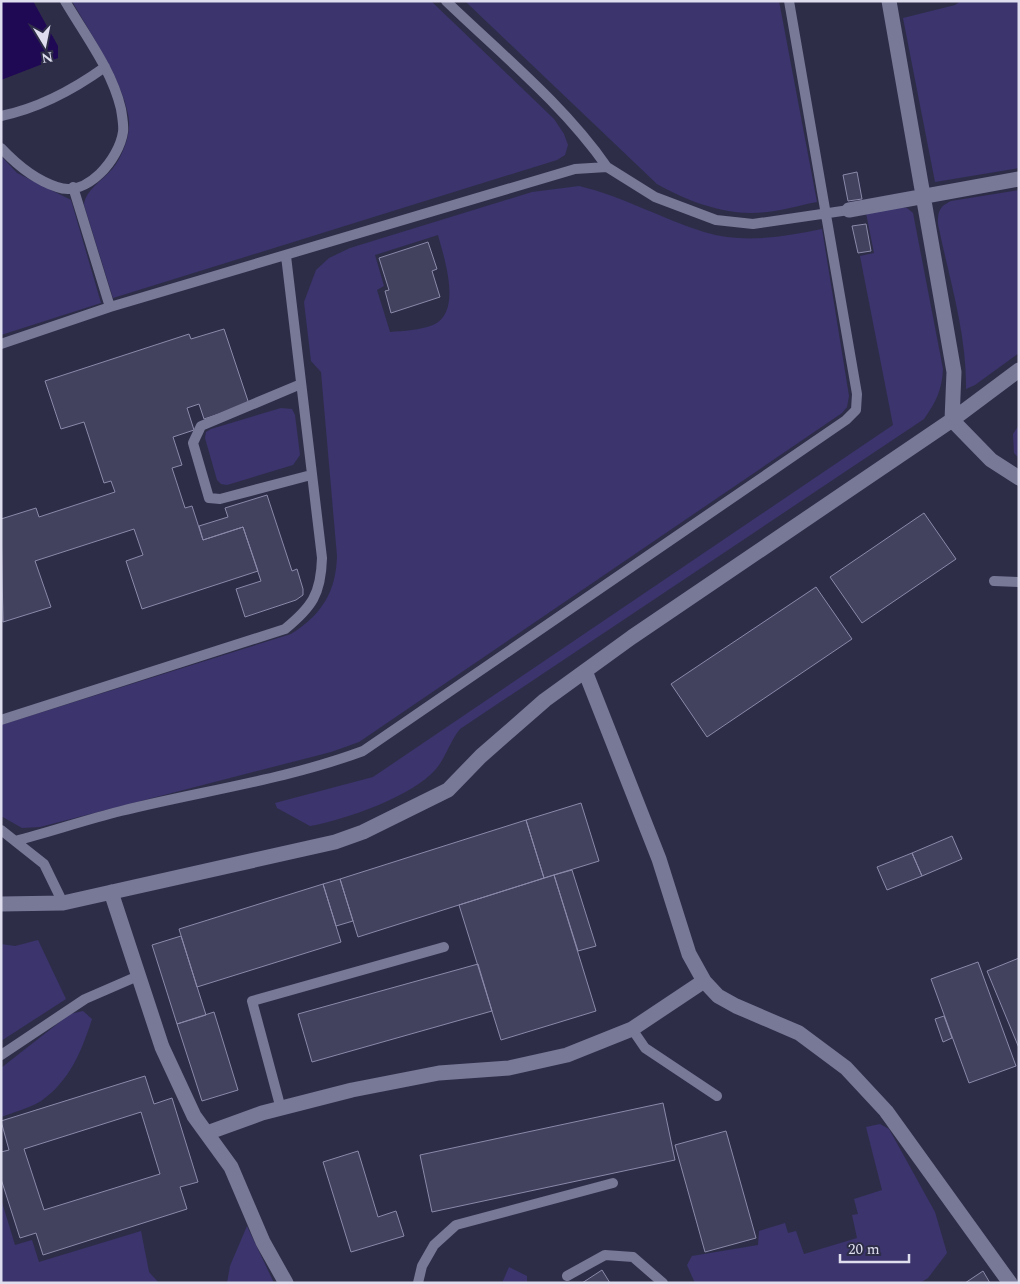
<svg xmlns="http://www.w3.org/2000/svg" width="1020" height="1284" viewBox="0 0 1020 1284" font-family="Spectral,serif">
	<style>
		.green { fill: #3b346d; fill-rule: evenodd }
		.water { fill: #1f0854 }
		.building { fill: #43425e; stroke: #8a89a9; fill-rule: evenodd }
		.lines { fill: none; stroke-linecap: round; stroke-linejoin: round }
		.service { stroke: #787897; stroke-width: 10 }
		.minor { stroke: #787897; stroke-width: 15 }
	</style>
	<rect width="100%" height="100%" fill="#2e2d48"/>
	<path class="green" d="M72 1H431L554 119 564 134 568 145 565 155 557 160 113 298 84 205C85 189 107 178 116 164 125 150 132 130 128 114 121 78 90 33 72 1Z
		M465 1H779L817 202C796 206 774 213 752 213 719 213 685 200 657 184Z
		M961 1H1019V168L935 182 903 18 955 5Z
		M1 156 17 173 71 200 101 303 1 335Z
		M579 186C622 196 662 219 704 232 743 244 783 237 822 229L849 396 847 407 842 413 359 742 331 752 40 827 22 828 1 816V725L291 634C321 615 336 593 337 556L321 372 311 361 304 302 316 270 329 258 350 248 532 192ZM438 235C444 258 463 312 433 325 420 330 404 331 390 332L377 290 384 286 375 255Z
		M1019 190V353L975 385 966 389C967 334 949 278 938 224 938 211 939 207 951 201Z
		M898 207 907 208 913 213 943 369C942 390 936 402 924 419L460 729C450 741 446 757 436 769 413 796 345 820 310 826L277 808 275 803 373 777 893 425 860 256 874 253 866 213Z
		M281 408 292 409 295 415 300 455 293 465 227 485 221 484 217 480 205 438 206 432 211 429Z
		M1019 425V458L1014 453 1013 434Z
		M38 940 66 999 1 1041V944L15 946Z
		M83 1011 92 1019C82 1050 70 1081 41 1101 30 1108 14 1112 1 1117V1068L70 1014Z
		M880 1124 889 1129 935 1212 947 1253 928 1278 920 1283H696L694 1281 687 1265 692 1256 758 1245 759 1231 785 1223 788 1233 796 1231 804 1254 857 1238 852 1215 858 1214 854 1199 882 1190 866 1127Z
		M1 1199 15 1245 32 1240 39 1262 141 1231 149 1272 159 1283H1Z
		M247 1226 274 1283H227L230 1266Z
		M509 1267 527 1276V1283H502Z"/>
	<path class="water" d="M1 1H33L58 46V58L1 80Z"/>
	<path class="building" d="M857 172 862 199 848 201 843 175Z
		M866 224 871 251 858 253 852 226Z
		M428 242 437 269 432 271 440 297 391 313 385 291 389 290 379 258Z
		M224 329 249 404 204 419 199 404 187 408 194 430 173 437 182 465 172 468 185 508 192 506 203 540 243 527 258 571 142 609 126 561 143 555 134 529 35 561 51 607 3 622 1 519 36 508 39 517 115 492 111 481 104 483 84 422 61 429 45 381 189 334 191 339Z
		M267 495 292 571 297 569 303 589V595L296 600 245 617 236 589 261 581 243 527 203 540 199 526 228 517 225 508Z
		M924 513 956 559 862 623 830 577Z
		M816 587 852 639 707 737 671 684Z
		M581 803 599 861 544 878 526 820Z
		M526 820 544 878 358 937 340 879Z
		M952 836 962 859 922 876 912 853Z
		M912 853 922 876 887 890 877 867Z
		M572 870 596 946 578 951 554 875Z
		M554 875 596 1011 501 1040 459 905Z
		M340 879 353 921 336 926 323 884Z
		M323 884 341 942 197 987 179 929Z
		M181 936 206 1015 177 1024 152 945Z
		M1019 958V1048L987 971Z
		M978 962 1016 1066 969 1083 931 979Z
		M478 964 492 1011 312 1062 298 1014Z
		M214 1012 238 1090 202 1101 177 1024Z
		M944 1016 952 1038 943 1042 935 1019Z
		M145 1076 154 1104 172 1098 198 1182 180 1187 187 1209 43 1255 36 1233 20 1238 1 1179V1152L9 1150 1 1121ZM141 1112 160 1174 44 1210 24 1149Z
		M663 1103 675 1160 432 1212 420 1155Z
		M726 1131 756 1238 705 1252 675 1145Z
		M358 1151 378 1217 396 1211 404 1236 351 1252 323 1162Z
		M602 1270 610 1283H582Z
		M983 1271 990 1283H965Z"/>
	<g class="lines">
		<path class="service" d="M446 1C501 54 563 104 607 167
			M1 116C40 108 73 90 105 67
			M1 148C17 165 35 180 57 187 87 198 119 159 123 132 124 126 122 116 121 109 112 70 85 35 65 1
			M73 187 110 307
			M1 344 110 307 575 169 607 167 655 197 716 220 753 224 849 210
			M301 384 201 426 193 443 209 498 220 499 311 475
			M994 581 1019 582
			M1 720 285 629C312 607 321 594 322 558L286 256
			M1 830 44 864 63 903
			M15 841C50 832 85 820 121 811 201 791 285 780 363 751L846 420 856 410 857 394 789 1
			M632 1029 645 1048 717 1096
			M1 1055 85 999 138 976
			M281 1109 252 1001 444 947
			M567 1276 605 1255 633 1257 663 1283
			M418 1283 422 1266 434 1245 456 1225 613 1183"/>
		<path class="minor" d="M889 1 954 372 952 420 991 460 1019 478
			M849 210 1019 179
			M585 671 659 859 689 954 704 981 718 996 736 1006 799 1033 846 1068 886 1111 1010 1283
			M111 892 162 1047 194 1116 231 1167 263 1242 286 1283
			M1 904 63 903 335 842 363 832 448 790 481 756 545 700 632 637 952 420 1019 370
			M207 1133 262 1113 352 1090 439 1073 509 1068 567 1055 632 1029 704 981"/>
	</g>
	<rect width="1020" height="1284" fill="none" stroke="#dedeef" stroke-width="5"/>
	<g transform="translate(45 45) rotate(170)" stroke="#2e2d48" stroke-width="4" paint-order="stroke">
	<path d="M0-4L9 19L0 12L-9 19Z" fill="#dedeef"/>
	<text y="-8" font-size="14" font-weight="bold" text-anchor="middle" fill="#dedeef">N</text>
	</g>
	<path d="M840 1254v8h69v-8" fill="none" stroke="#dedeef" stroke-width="2.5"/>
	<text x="848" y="1254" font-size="15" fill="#dedeef" stroke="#2e2d48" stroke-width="4" paint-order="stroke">20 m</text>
</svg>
